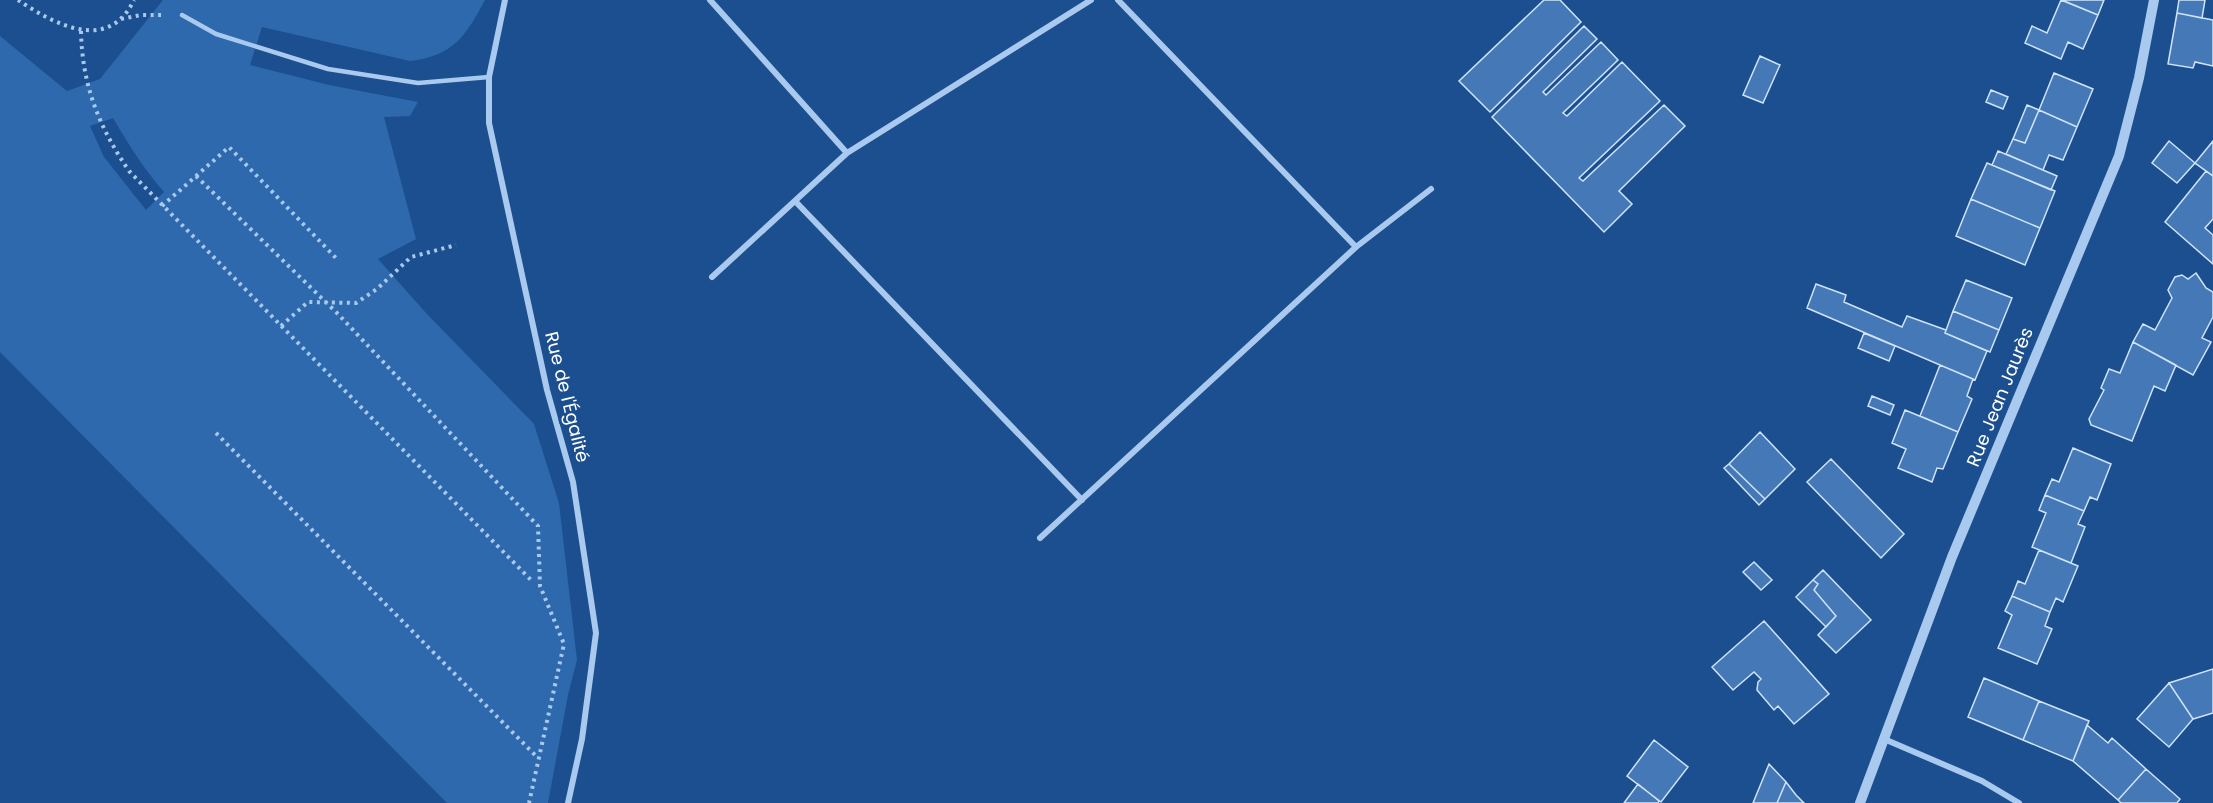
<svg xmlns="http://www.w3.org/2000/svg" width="2213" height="803" viewBox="0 0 2213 803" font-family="Poppins,sans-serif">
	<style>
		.green { fill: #2e69ad; fill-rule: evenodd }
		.building { fill: #4478b7; stroke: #cfe3fa; stroke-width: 1.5 }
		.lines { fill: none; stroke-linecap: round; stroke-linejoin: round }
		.path { stroke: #a9c9ee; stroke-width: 4; stroke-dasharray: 3 4.5; stroke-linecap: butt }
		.service { stroke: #a9c9ee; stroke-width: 4.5 }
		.minor { stroke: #a9c9ee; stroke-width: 6 }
		.tertiary { stroke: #a9c9ee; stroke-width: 10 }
		.labels { text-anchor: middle; stroke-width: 6; stroke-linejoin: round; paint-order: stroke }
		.street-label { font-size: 18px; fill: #fff; stroke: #1b4f8f }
	</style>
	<rect width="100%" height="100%" fill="#1b4f8f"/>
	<path class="green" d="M163 0H485C466 36 453 56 410 61L262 27 250 65 329 85 418 102 410 116 384 117 416 239 378 259 426 313 534 424 559 503 577 660 568 695 548 803H447L0 352V36L67 91 100 79ZM113 118C129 145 143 168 164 192L146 210 104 157 90 126Z"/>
	<path class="building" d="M1544 0H1560L1581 22 1490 112 1459 81Z
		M2061 0 2098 15 2083 49 2068 42 2061 59 2025 43 2032 26 2047 33Z
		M2062 0H2104L2098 15Z
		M2179 0H2205L2202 18 2177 13Z
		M2177 13 2213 20V66L2195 62 2193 68 2168 64Z
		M1584 26 1597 39 1543 92 1546 95 1601 42 1618 60 1563 113 1567 116 1622 62 1660 101 1579 178 1583 181 1664 105 1685 126 1619 191 1632 204 1604 232 1492 117Z
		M1760 56 1780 65 1763 103 1743 95Z
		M2054 73 2093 89 2077 127 2039 110Z
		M1991 90 2008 97 2003 109 1986 102Z
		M2027 105 2039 110 2025 143 2013 139Z
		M2039 110 2077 127 2063 160 2049 155 2043 170 2006 154 2013 139 2025 143Z
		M2169 141 2195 163 2177 183 2152 163Z
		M2213 141V176L2195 163Z
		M1998 151 2057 176 2051 190 1992 165Z
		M1987 163 2055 191 2040 228 1971 199Z
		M2206 171 2213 176V219L2205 228 2213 235V264L2165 222Z
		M1971 199 2040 228 2025 265 1956 236Z
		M2196 273 2206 288 2213 292V317L2202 338 2211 342 2193 375 2133 342 2143 324 2155 330 2172 298 2168 290 2175 277 2182 275 2188 279Z
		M1966 280 2012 298 1999 330 1953 311Z
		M1816 284 1846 295 1844 302 1902 327 1907 316 1946 330 1945 333 1987 351 1975 380 1807 308Z
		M1953 311 1999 330 1990 352 1945 333Z
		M1864 333 1895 346 1889 361 1858 348Z
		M2133 342 2176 365 2165 391 2154 386 2132 441 2091 425 2089 419 2104 390 2101 388 2109 369 2120 373Z
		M1940 365 1973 379 1967 396 1972 399 1958 432 1920 416Z
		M1872 396 1894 405 1890 415 1868 406Z
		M1905 410 1958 432 1943 469 1937 468 1932 482 1898 468 1906 449 1892 443Z
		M1760 432 1795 469 1765 499 1729 464Z
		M2073 448 2111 464 2097 500 2090 497 2084 511 2045 495 2052 479 2059 482Z
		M1831 459 1904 534 1881 558 1807 482Z
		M1729 464 1765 499 1759 505 1724 468Z
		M2045 495 2084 511 2078 524 2085 527 2071 563 2032 547 2046 513 2039 510Z
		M2039 550 2078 566 2063 602 2056 598 2050 612 2012 596 2018 581 2025 584Z
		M1754 562 1772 580 1761 590 1743 572Z
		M1823 570 1871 620 1836 653 1818 635 1836 616 1814 590 1818 584 1813 580Z
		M1813 580 1818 584 1814 590 1836 616 1826 627 1796 597Z
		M2012 596 2050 612 2045 626 2052 629 2037 664 1998 648 2012 615 2005 611Z
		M1764 621 1829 694 1794 724 1778 706 1774 710 1757 690 1758 682 1761 679 1754 672 1733 690 1712 667Z
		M2213 669V713L2193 719 2169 683Z
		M1984 678 2039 701 2023 740 1968 717Z
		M2169 683 2193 719 2169 747 2137 719Z
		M2039 701 2089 721 2073 761 2023 740Z
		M2087 725 2108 743 2112 738 2146 769 2118 800 2073 761Z
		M1654 740 1688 767 1661 802 1627 776Z
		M1769 764 1786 782 1777 803H1753Z
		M2146 769 2180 799 2177 803H2121L2118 800Z
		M1786 782 1796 795 1804 803H1777Z
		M1638 784 1659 801 1658 803H1624Z"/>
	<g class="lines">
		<path class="path" d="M18 0C54 24 108 54 134 0
			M121 19 141 15H161
			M81 31C82 85 99 127 129 171L531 580
			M196 176 338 314 538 526 540 586 564 644 529 803
			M162 206 229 147 336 258
			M281 326 308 302 356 303 377 289 411 257 456 245
			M216 433 538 758"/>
		<path class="service" d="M182 15 216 34 328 69 418 83 489 77"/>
		<path class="minor" d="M505 0 489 77V123L547 390 573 482 596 633 582 739 568 803
			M710 0 847 153 1091 0
			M1118 0 1356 247
			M795 201 1082 500
			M712 277 847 153
			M1040 538 1356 247 1431 189
			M1884 739 1982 781 2019 803"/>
		<path class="tertiary" d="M1860 803 1952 557 2119 156 2139 78 2154 0"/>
	</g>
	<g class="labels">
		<g class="street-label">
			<text transform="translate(567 397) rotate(76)" y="6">Rue de l'Égalité</text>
			<text transform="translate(2000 397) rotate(-68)" y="6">Rue Jean Jaurès</text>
		</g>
	</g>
</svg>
